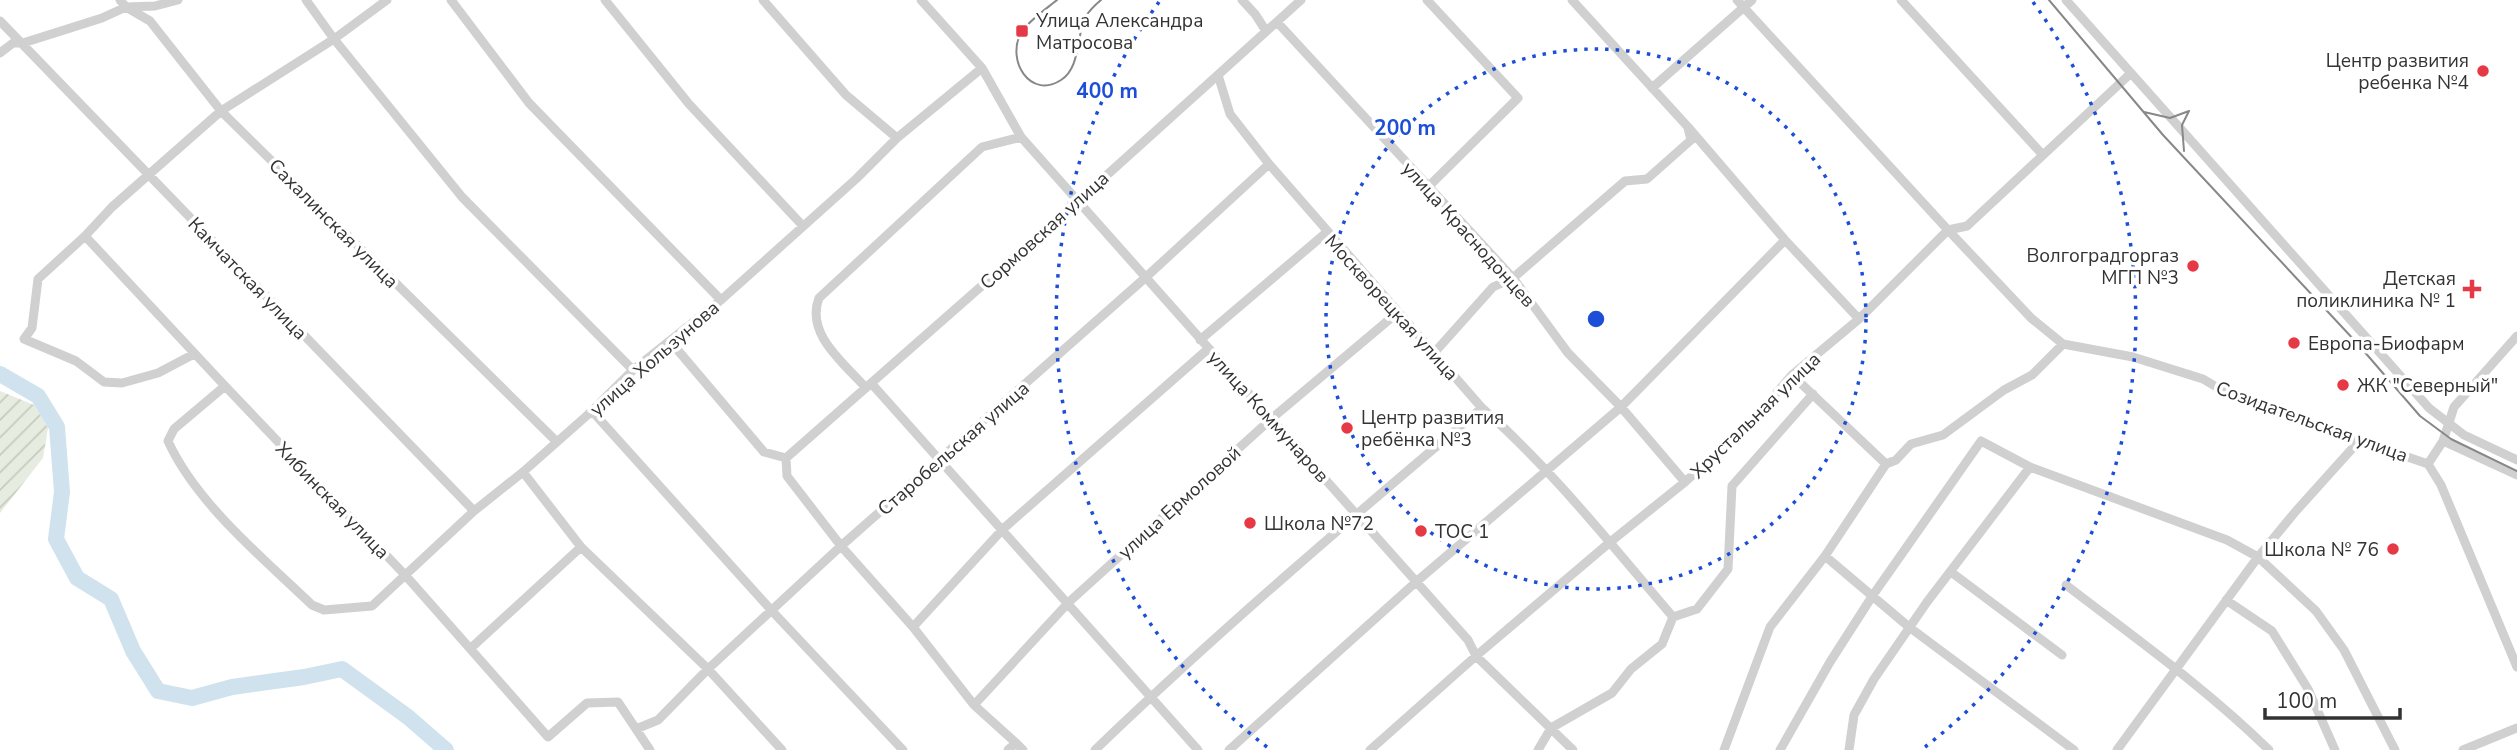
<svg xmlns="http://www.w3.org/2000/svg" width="2517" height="750" viewBox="0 0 2517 750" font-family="'Nunito Sans',sans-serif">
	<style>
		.garden { fill: url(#garden-furrows) }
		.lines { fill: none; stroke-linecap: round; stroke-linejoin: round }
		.river { stroke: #cfe2ee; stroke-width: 16 }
		.minor { stroke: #d0d0d0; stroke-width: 9 }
		.tram { stroke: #888; stroke-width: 2 }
		.ring { fill: none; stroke: #1d4ed8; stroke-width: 3.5; stroke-dasharray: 3.5 7 }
		.poi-dot { fill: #e63946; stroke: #fff; stroke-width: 2.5 }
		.labels { text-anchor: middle; stroke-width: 7; stroke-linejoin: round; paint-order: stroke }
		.poi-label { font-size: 19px; fill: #333; stroke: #fff; text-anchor: start }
		.street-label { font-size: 19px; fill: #333; stroke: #fff }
		.centre { fill: #1d4ed8; stroke: #fff; stroke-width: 3.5 }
		.ring-label { font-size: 21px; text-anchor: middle; font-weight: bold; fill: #1d4ed8; stroke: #fff; stroke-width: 7; stroke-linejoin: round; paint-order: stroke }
	</style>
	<defs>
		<pattern id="garden-furrows" width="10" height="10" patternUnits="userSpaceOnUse" patternTransform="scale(1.75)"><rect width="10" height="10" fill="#e6ecdf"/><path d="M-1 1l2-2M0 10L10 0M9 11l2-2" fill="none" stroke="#c6cbc0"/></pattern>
	</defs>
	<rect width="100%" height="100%" fill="#fff"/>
	<path class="garden" d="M0 391 34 405 48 428 43 458 0 513Z"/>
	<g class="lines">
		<path class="river" d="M0 374 38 396 57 427 62 492 56 539 77 578 111 599 133 651 158 691 192 698 232 687 304 677 342 669 408 717 446 750"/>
		<path class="minor" d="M120 0 126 7 150 21 221 111 556 441
			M306 0 334 39 462 197 633 370
			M387 0 334 39 221 111 112 207 85 236 225 386 406 576 548 737 587 703 618 702 650 750
			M451 0 529 103 721 300
			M605 0 689 104 802 225
			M763 0 846 95 897 138
			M921 0 982 68 1021 137 1468 640 1476 656 1573 750
			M1242 0 1255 14 1266 31
			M1427 0 1518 98 1428 187
			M1572 0 1688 127 1785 240 1859 319
			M1737 0 1948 230 2031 318 2063 344 2133 357 2203 379 2225 392 2248 398 2309 423 2428 464 2441 485 2517 667
			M1901 0 2042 154
			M2066 0 2429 408 2464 435 2517 460
			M0 21 474 511
			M1277 22 1513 278 1568 353 1621 407 1685 482
			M0 53 13 43H23L102 18 126 7 155 6 178 0
			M1218 75 1230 114 1269 164 1482 408C1553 470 1612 546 1673 617
			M1652 88 1752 0
			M85 236 38 279 32 328 24 339 76 361 104 382 122 383 158 373 194 354
			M1200 340 1327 232
			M670 341 764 452 786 458 787 476 841 546 913 627 974 705 1016 743
			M1434 353 1493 287 1513 278 1625 181 1647 179 1691 140 1688 128
			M1792 375 1886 464
			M871 383 1198 750
			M225 386 174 429 168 441C196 503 263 558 312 605L324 610 372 606 474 511 523 472 592 411 633 370 721 300 856 179 897 138 982 68
			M866 388C844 363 805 334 819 298L982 147 1021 137
			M592 411 772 611 903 750
			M2443 441 2517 475
			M786 458 1077 202 1301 0
			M2428 464 2443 441 2454 407 2517 336
			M523 472 581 547 708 669 782 750
			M1825 556 1909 627 2074 750
			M1951 572 2062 655
			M2066 585C2135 638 2207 689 2269 750
			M2226 600 2272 631 2308 689 2335 750
			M1673 617 1697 609 1728 569 1732 486 1813 394
			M913 627 1003 529 1208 349
			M471 648 581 547
			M974 705 1069 602 1271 419 1397 313
			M636 729 658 720 708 669 841 546 1145 278 1269 164
			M1008 750 1016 743 1023 750
			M1095 750C1219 631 1350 519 1482 408
			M1229 750 1416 582 1621 407 1785 240
			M1370 750 1476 656 1609 543 1685 482 1752 421 1792 375 1859 319 1948 230 1967 226 2130 74
			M1538 750 1551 728 1612 693 1631 669 1662 644 1673 617
			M1724 750 1770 627 1825 556 1886 464 1896 460 1911 444 1943 435 2004 390 2032 375 2063 344
			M1780 750 1830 662 1873 595 1981 441 2030 467 2227 540 2258 557 2316 611 2344 650 2395 750
			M1849 750 1854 715 1874 679 1927 602 2030 467
			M2117 750 2258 557 2296 511 2359 441
			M2463 750 2517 728"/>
		<path class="tram" d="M1057 0C1046 9 1028 21 1021 33 1006 60 1030 100 1061 80 1081 68 1076 34 1086 16 1090 10 1095 5 1101 0
			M2049 0 2163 135 2356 342 2420 416 2451 439 2517 471
			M2144 112 2170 118 2189 111
			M2184 151 2182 125 2189 111"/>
	</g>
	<g class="ring">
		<circle cx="1596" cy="319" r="270"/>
		<path d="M1267 747A540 540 0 0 1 1159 2M2033 2A540 540 0 0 1 1925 747"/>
	</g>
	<g class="poi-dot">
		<rect x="1015" y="24" width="14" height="14" rx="3.5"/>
		<circle cx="2483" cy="71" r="7"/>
		<circle cx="2193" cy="266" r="7"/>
		<path d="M2468.5 278.5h7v7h7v7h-7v7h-7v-7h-7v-7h7z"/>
		<circle cx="2294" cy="343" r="7"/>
		<circle cx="2343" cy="385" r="7"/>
		<circle cx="1347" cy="428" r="7"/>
		<circle cx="1250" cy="523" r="7"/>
		<circle cx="1421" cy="531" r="7"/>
		<circle cx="2393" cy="549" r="7"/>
	</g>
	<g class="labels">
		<g class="poi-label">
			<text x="1036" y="27">Улица Александра<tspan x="1036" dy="22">Матросова</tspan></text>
			<text x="2469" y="67" text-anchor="end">Центр развития<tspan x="2469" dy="22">ребенка №4</tspan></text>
			<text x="2179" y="262" text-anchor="end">Волгоградгоргаз<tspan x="2179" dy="22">МГП №3</tspan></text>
			<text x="2456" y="285" text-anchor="end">Детская<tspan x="2456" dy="22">поликлиника № 1</tspan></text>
			<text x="2308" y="350">Европа-Биофарм</text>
			<text x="2357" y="392">ЖК "Северный"</text>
			<text x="1361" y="424">Центр развития<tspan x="1361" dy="22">ребёнка №3</tspan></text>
			<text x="1264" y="530">Школа №72</text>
			<text x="1435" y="538">ТОС 1</text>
			<text x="2379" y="556" text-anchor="end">Школа № 76</text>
		</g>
		<g class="street-label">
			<text transform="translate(334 223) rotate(45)" y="7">Сахалинская улица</text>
			<text transform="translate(1044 230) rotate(-42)" y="7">Сормовская улица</text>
			<text transform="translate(1469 234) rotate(48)" y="7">улица Краснодонцев</text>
			<text transform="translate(248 278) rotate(46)" y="7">Камчатская улица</text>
			<text transform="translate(1392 307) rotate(48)" y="7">Москворецкая улица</text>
			<text transform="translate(654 358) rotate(-41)" y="7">улица Хользунова</text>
			<text transform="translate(1755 415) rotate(-44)" y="7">Хрустальная улица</text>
			<text transform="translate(1269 416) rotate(48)" y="7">улица Коммунаров</text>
			<text transform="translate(2312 421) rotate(20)" y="7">Созидательская улица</text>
			<text transform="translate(953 448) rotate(-41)" y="7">Старобельская улица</text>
			<text transform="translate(333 500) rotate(46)" y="7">Хибинская улица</text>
			<text transform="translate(1179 502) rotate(-42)" y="7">улица Ермоловой</text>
		</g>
	</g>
	<circle cx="1596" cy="319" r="10" class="centre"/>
	<g class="ring-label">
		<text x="1107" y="98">400 m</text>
		<text x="1405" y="135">200 m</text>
	</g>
	<path d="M2265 708v10h135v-10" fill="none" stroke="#333333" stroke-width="3.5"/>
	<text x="2276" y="708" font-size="21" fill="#333333" stroke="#ffffff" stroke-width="5" paint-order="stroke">100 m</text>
</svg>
